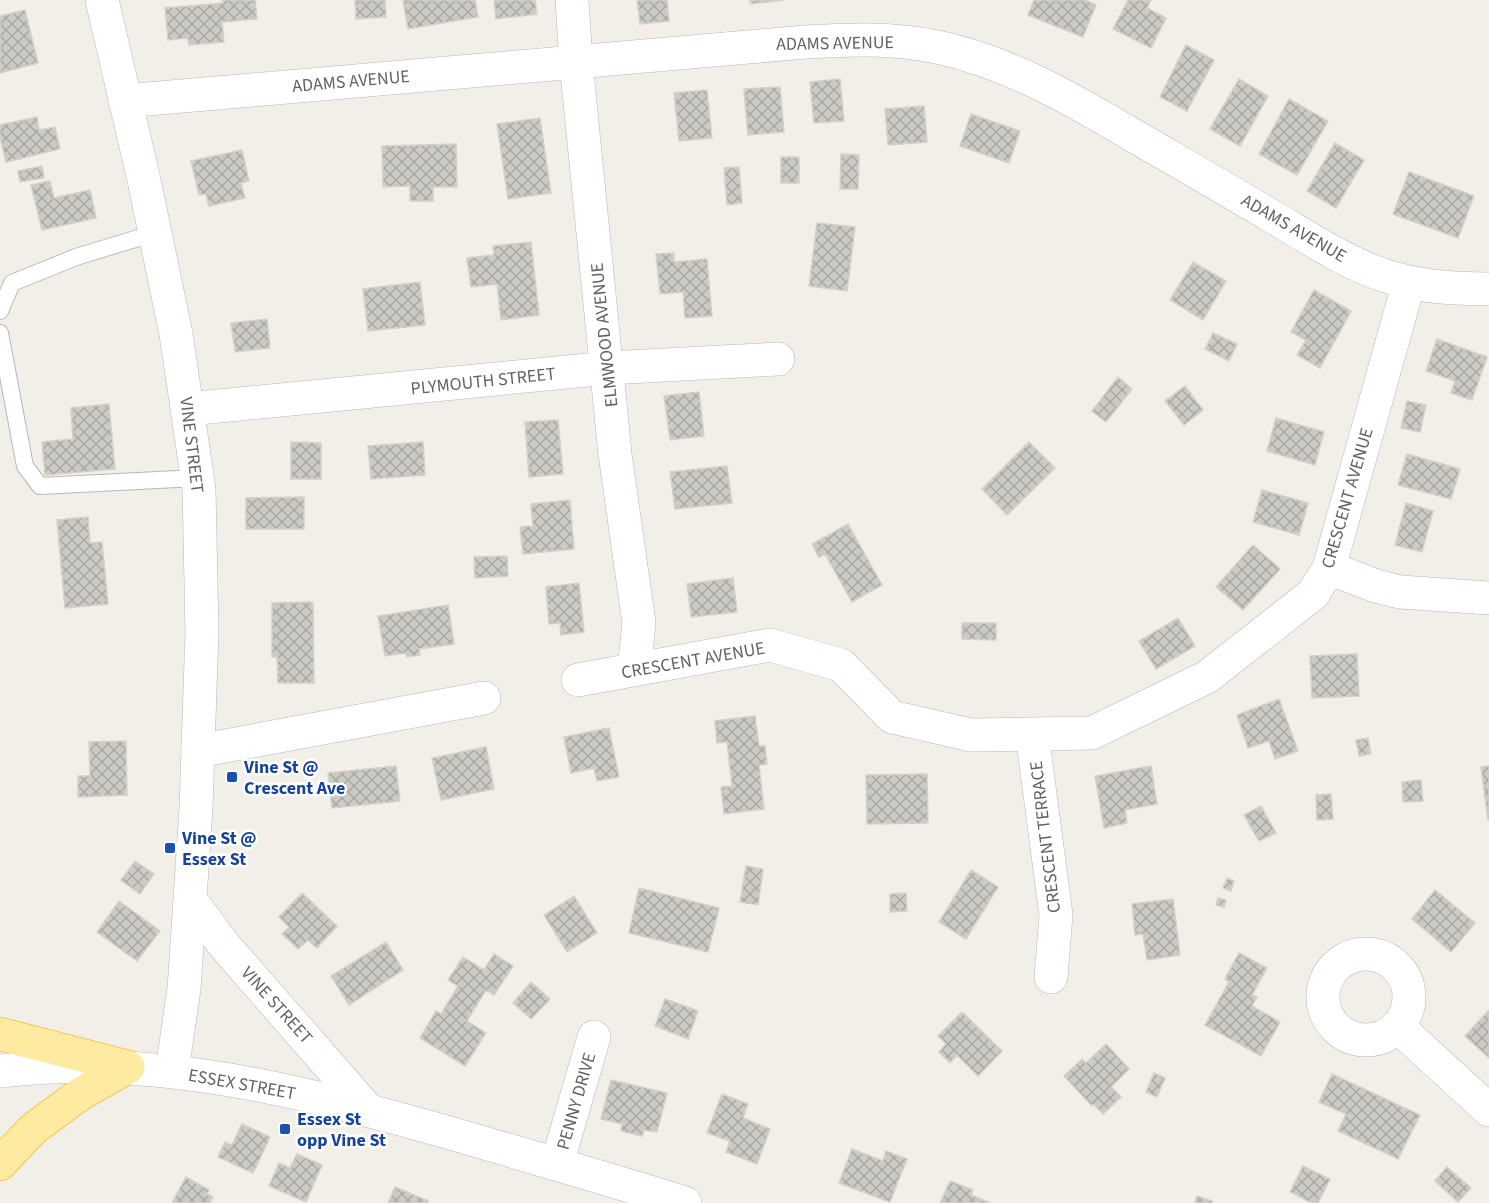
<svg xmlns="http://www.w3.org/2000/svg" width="1489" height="1203" viewBox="0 0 1489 1203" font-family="'Source Sans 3',sans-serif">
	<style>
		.building { fill: url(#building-cross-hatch); stroke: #d6d1c6; stroke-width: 1.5 }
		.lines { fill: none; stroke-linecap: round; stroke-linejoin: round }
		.service-casing { stroke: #b5b8bc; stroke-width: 18 }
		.minor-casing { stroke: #b5b8bc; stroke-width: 34 }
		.tertiary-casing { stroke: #b5b8bc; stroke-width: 34 }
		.secondary-casing { stroke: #b6babf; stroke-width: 34 }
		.trunk-casing { stroke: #f9ab00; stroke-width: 34 }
		.service { stroke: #fff; stroke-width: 16 }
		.minor { stroke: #fff; stroke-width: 33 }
		.tertiary { stroke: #fff; stroke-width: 33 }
		.secondary { stroke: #fff; stroke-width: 33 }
		.trunk { stroke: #feeaa1; stroke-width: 33 }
		.transit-dot { fill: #1a4fb4; stroke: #fff; stroke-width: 2 }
		.labels { text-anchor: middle; stroke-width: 5; stroke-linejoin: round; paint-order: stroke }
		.street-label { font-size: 18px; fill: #5f6368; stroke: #fff }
		.transit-label { font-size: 18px; font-weight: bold; fill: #164399; stroke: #fff; text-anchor: start }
	</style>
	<defs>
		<pattern id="building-cross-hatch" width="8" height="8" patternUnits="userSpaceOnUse" patternTransform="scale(1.5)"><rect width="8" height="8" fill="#cccac5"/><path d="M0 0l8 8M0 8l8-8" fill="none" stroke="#a9a8a4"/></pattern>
	</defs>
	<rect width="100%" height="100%" fill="#f1efe8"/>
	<path class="building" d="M222 0H255L257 19 222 22 224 42 189 45 188 38 168 40 165 8 223 3Z
		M355 0H385L386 17 356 19Z
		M403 0H475L478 17 408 29Z
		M494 0H535L537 14 496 19Z
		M637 0H667L669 21 640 24Z
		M750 0H784L750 4Z
		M1034 0H1085L1096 5 1083 37 1028 15Z
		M1128 0H1151L1147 8 1166 18 1151 48 1113 29Z
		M25 10 38 63 0 73V16Z
		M1186 45 1214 60 1187 111 1160 97Z
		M840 79 844 121 814 123 810 82Z
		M1239 79 1268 96 1240 146 1210 129Z
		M780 87 784 132 748 135 744 89Z
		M707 90 712 138 679 141 674 93Z
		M1289 99 1328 121 1297 175 1259 154Z
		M924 106 927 142 888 145 885 109Z
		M971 114 1020 131 1009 163 960 146Z
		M37 117 39 130 55 127 60 149 6 162 0 137V125Z
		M540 118 551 193 508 199 497 124Z
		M1335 143 1364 160 1336 208 1307 191Z
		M456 144 457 187H433V201H410V186L383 187 382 146Z
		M242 150 249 181 241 183 245 198 209 206 206 194 199 195 191 161Z
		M841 154 859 155 858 189H840Z
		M781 157H799V183H781Z
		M42 166 44 178 20 182 18 171Z
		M739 167 742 203 727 205 724 168Z
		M1409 172 1474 196 1458 238 1393 214Z
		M50 181 54 198 90 190 96 218 42 230 31 185Z
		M817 223 855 227 847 291 809 286Z
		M531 242 539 315 501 320 497 284 471 287 467 258 494 255 493 246Z
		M674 253V262L707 259 712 316 685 318 683 292 660 294 656 254Z
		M1193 262 1226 281 1203 320 1170 300Z
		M420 282 425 325 368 331 363 289Z
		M1314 290 1351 311 1320 368 1297 355 1306 340 1291 332Z
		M267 319 270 348 235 352 231 323Z
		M1213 333 1237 344 1229 361 1205 349Z
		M1437 339 1487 357 1472 400 1451 393 1455 381 1426 371Z
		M1118 377 1132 389 1106 422 1092 411Z
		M1185 386 1203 410 1184 425 1165 401Z
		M699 392 704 436 670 440 664 396Z
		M1407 401 1426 405 1420 432 1401 428Z
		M109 404 115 469 45 475 42 442 73 439 71 408Z
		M1276 418 1324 432 1315 465 1267 451Z
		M558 420 563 474 529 477 525 422Z
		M291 442 321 443V479H291Z
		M423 442 425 475 371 479 368 446Z
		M1029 442 1055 468 1007 515 982 489Z
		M1407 454 1460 469 1451 499 1398 485Z
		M727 466 732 503 675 509 670 472Z
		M1262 490 1308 503 1299 535 1253 522Z
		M304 497V529H246V498Z
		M570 500 574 549 523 554 520 527 533 526 531 504Z
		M1406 503 1433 511 1422 552 1395 545Z
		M88 517 90 543 102 542 108 604 65 608 57 520Z
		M848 524 882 585 852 602 825 554 819 557 812 544Z
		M1253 545 1280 569 1243 610 1216 587Z
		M507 556 508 576 475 578 474 557Z
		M733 578 737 612 691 617 687 584Z
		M579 583 584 632 561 635 560 623 549 624 546 587Z
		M313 602 314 683H278L277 657H272V603Z
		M448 605 454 644 419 649 420 655 407 657 406 653 385 656 378 616Z
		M1178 618 1195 646 1156 669 1139 641Z
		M962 623H996V640L962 639Z
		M1357 654 1359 696 1312 698 1310 656Z
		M1279 699 1298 751 1275 759 1269 741 1248 748 1237 715Z
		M755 716 759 746H765L767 764 759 765 764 809 724 814 721 787 732 786 727 742 717 743 715 721Z
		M609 728 619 777 597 781 594 768 571 773 564 737Z
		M1368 738 1371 754 1359 756 1356 740Z
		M126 741 127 795 78 797V776H90L89 742Z
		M486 747 494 789 441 800 432 758Z
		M396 766 400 801 332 808 328 773Z
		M1151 766 1157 804 1125 810 1127 823 1104 828 1095 776Z
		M1489 766V820H1488L1481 767Z
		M927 774 928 823 867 824 866 775Z
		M1421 780 1423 801 1403 802 1402 782Z
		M1331 794 1333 819 1317 820 1316 795Z
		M1261 806 1276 833 1259 841 1244 815Z
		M135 861 154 874 140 894 121 880Z
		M746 866 763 869 758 905 740 902Z
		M971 870 998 887 966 939 939 922Z
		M1227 878 1234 881 1231 891 1223 888Z
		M639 888 719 908 708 952 629 933Z
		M1435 890 1475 923 1451 952 1412 919Z
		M302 893 337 926 317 948 308 940 298 949 282 934 289 927 279 917Z
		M906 893 907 911 890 912V894Z
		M574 896 597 933 567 952 544 915Z
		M1218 898 1226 900 1224 907 1216 905Z
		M1173 899 1180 955 1147 960 1143 934 1135 935 1132 904Z
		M119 901 160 931 137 961 97 932Z
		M386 942 403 970 349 1005 331 976Z
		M1239 953 1267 968 1252 995 1257 997 1252 1006 1280 1022 1261 1056 1205 1025 1229 982 1225 979Z
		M494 954 513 966 494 995 486 990 467 1021 486 1033 465 1066 420 1038 436 1011 441 1014 458 986 448 980 463 957 484 970Z
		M531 982 550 999 531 1019 513 1003Z
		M665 999 698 1011 688 1039 655 1026Z
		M1489 1010V1058L1465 1036Z
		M962 1012 1002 1051 978 1076 957 1055 950 1063 939 1052 946 1044 938 1036Z
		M1106 1044 1129 1069 1111 1087 1121 1097 1103 1114 1093 1104 1092 1106 1064 1076 1082 1059 1086 1063Z
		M1154 1073 1165 1078 1157 1097 1146 1092Z
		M1332 1074 1420 1115 1398 1159 1338 1131 1346 1114 1319 1102Z
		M611 1080 667 1093 657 1132 644 1130 642 1136 621 1131 622 1124 601 1119Z
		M722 1094 748 1104 743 1118 770 1129 757 1164 726 1152 730 1141 707 1133Z
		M242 1124 270 1137 253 1173 218 1157 225 1142 232 1145Z
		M852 1149 883 1161 886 1151 907 1159 890 1202 839 1183Z
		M297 1154 322 1165 306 1202 269 1186 279 1163 290 1168Z
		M1303 1166 1330 1179 1318 1203H1312L1290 1192Z
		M1447 1167 1471 1188 1458 1202 1435 1181Z
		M186 1177 209 1190 207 1194 213 1197 210 1203H172Z
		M950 1181 973 1190 971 1195 990 1203H940Z
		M395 1187 428 1201 427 1203H388Z
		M1197 1196 1212 1201V1203H1195Z"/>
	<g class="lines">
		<defs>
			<path id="service" d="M0 311 12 283 76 257 155 233
				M0 333 25 466 40 486 197 478"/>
			<path id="minor" d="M572 0 576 62 615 454 639 623 634 670
				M125 101 806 42C850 39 894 38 937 47 1008 62 1070 98 1131 134 1179 162 1226 189 1273 217 1309 238 1346 263 1386 276 1419 287 1454 289 1489 289
				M188 409 608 368 778 359
				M1329 568 1376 586 1400 592 1489 598
				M578 680 770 645 841 665 892 717 971 735 1092 733 1207 677 1313 594 1329 568 1409 282
				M1032 734 1056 915 1051 977
				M198 751 484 698
				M1323 997a43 43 0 1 1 86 0a43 43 0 1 1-86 0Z
				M1397 1026 1489 1110
				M557 1164 594 1037"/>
			<path id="tertiary" d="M102 0 144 180 176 334 199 489 202 631 196 808 184 989 172 1071
				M190 899 224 945 368 1110"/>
			<path id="secondary" d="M0 1071C158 1052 313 1094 464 1137 538 1159 612 1180 685 1203"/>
			<path id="trunk" d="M0 1034 128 1067
				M0 1164 33 1129 79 1095 128 1067"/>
		</defs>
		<use href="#service" class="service-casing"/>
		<use href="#minor" class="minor-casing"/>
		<use href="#tertiary" class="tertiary-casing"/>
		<use href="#secondary" class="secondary-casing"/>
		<use href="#trunk" class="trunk-casing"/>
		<use href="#service" class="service"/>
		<use href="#minor" class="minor"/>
		<use href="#tertiary" class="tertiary"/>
		<use href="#secondary" class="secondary"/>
		<use href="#trunk" class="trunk"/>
	</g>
	<g class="transit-dot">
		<rect x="226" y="771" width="12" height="12" rx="3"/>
		<rect x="164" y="842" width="12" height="12" rx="3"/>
		<rect x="279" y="1123" width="12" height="12" rx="3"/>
	</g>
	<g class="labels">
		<g class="street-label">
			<text transform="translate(835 43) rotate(-1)" y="6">ADAMS AVENUE</text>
			<text transform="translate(351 81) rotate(-5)" y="6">ADAMS AVENUE</text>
			<text transform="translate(1294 228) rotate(30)" y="6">ADAMS AVENUE</text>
			<text transform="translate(604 335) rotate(-96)" y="6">ELMWOOD AVENUE</text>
			<text transform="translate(483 381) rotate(-6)" y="6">PLYMOUTH STREET</text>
			<text transform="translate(192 445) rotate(83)" y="6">VINE STREET</text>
			<text transform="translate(1347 498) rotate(-74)" y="6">CRESCENT AVENUE</text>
			<text transform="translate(693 660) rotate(-10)" y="6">CRESCENT AVENUE</text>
			<text transform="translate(1045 837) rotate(-97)" y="6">CRESCENT TERRACE</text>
			<text transform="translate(277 1005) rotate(48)" y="6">VINE STREET</text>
			<text transform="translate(242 1084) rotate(10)" y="6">ESSEX STREET</text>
			<text transform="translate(576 1101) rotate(-74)" y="6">PENNY DRIVE</text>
		</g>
		<g class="transit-label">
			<text x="244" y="773">Vine St @<tspan x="244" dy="21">Crescent Ave</tspan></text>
			<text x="182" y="844">Vine St @<tspan x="182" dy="21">Essex St</tspan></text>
			<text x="297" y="1125">Essex St<tspan x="297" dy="21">opp Vine St</tspan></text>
		</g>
	</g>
</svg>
